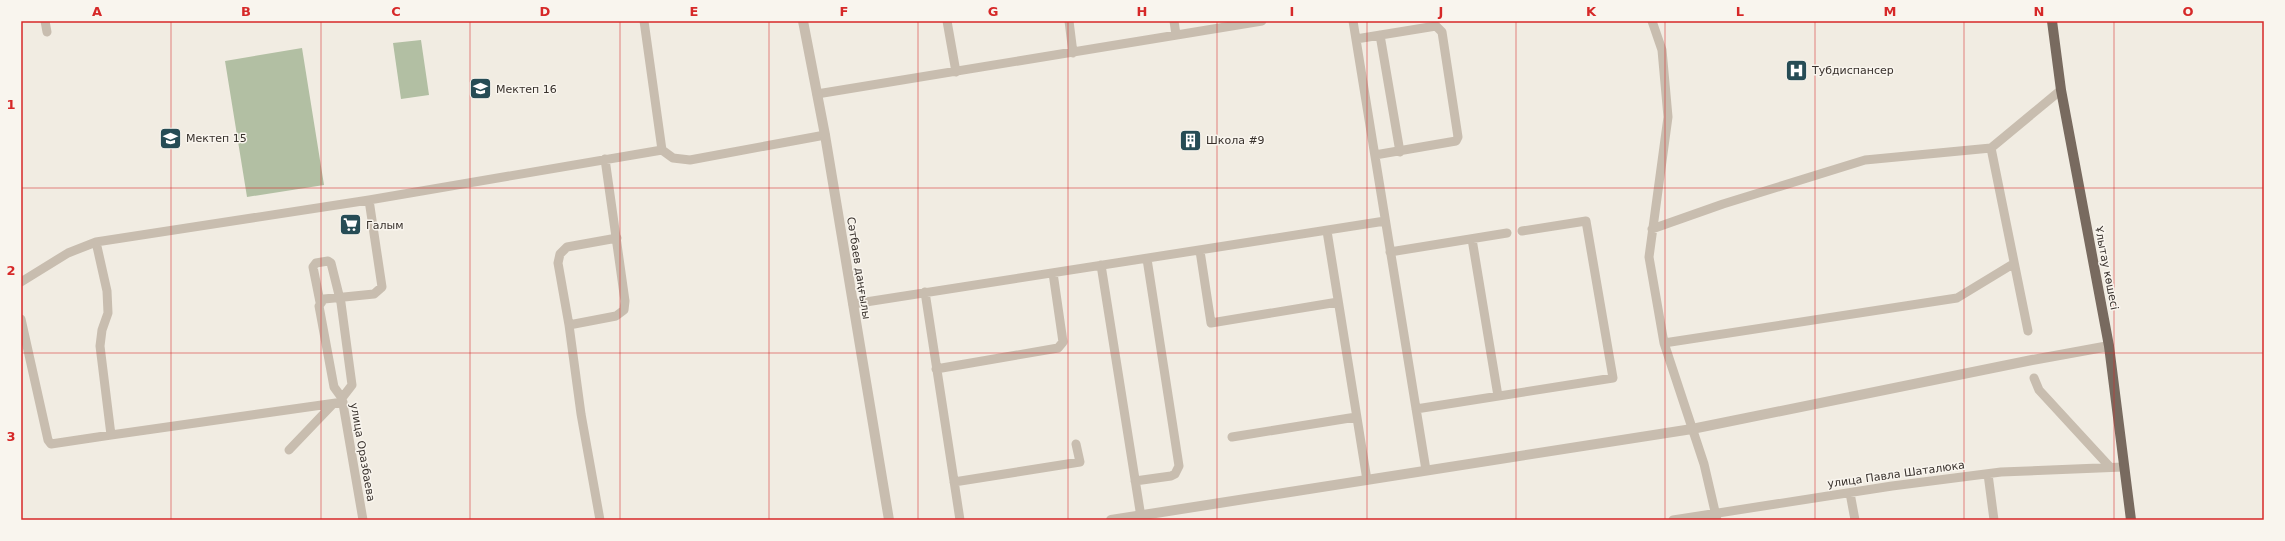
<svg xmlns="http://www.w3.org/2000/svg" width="2285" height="541" viewBox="0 0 2285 541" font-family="'DejaVu Sans',sans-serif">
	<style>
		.green { fill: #b2bfa3 }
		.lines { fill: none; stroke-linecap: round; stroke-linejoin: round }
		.minor { stroke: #c8bdaf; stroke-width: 9 }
		.tertiary { stroke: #c8bdaf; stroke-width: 10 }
		.primary { stroke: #786a5f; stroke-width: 10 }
		.grid { fill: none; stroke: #d62828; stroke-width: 1; stroke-opacity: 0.55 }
		.labels { text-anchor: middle; stroke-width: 3; stroke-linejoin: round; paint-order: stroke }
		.poi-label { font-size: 11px; fill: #38312c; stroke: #f9f5ee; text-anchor: start }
		.street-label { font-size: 11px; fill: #38312c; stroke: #f9f5ee }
		.neatline { fill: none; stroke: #d62828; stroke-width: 1.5 }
		.grid-label { font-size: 13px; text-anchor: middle; font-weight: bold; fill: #d62828 }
	</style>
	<rect width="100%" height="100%" fill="#f1ece2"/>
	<path class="green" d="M421 40 429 95 401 99 393 43Z
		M302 48 324 185 247 197 225 61Z"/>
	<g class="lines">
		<path class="minor" d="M45 21 47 32
			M947 21 956 72
			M1069 21 1073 53
			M1174 21 1176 35
			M1353 21 1426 470
			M1652 21 1662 50 1668 117 1649 257 1664 343 1704 464 1717 520
			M1380 35 1400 152
			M1356 39 1436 26 1442 32 1458 137 1456 141 1375 155
			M817 94 1262 21
			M662 150 673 158 690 160 825 135
			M1652 229 1723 204 1865 160 1991 148
			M1327 231 1367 480
			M1472 239 1498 396
			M1200 251 1211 323 1338 302
			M1390 252 1507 233
			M1101 265 1141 517
			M21 282 68 253 96 242 369 200 662 150 644 21
			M925 292 960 520
			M320 302 313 267 316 263 328 261 331 263 341 303 352 385 342 398
			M853 304 1385 221
			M21 319 48 440 51 444 111 435 100 346 102 330 108 313 107 291 96 242
			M569 325 558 263 560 254 567 247 617 238
			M2028 331 1991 148 2061 90
			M1664 343 1957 298 2013 264
			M936 369 1058 348 1063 342 1053 273
			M2034 378 2039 390 2109 466
			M1416 409 1613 378 1586 221 1522 231
			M111 435 343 402
			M1232 437 1356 417
			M289 450 333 404
			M1988 474 1994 520
			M1135 481 1171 476 1175 474 1179 466 1147 259
			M954 482 1080 462 1076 444
			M1850 493 1855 520
			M363 520 342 398 334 387 319 306 324 299 374 294 382 287 369 200
			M600 520 581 414 569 325 616 316 624 310 625 301 605 159
			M1673 520 1892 486 2001 472 2123 467"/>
		<path class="tertiary" d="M803 21 825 135 889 520
			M1111 520 1692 429 2032 360 2109 346"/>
		<path class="primary" d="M2052 21 2061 90 2109 346 2131 520"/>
	</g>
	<path class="grid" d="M171 21V520M321 21V520M470 21V520M620 21V520M769 21V520M918 21V520M1068 21V520M1217 21V520M1367 21V520M1516 21V520M1665 21V520M1815 21V520M1964 21V520M2114 21V520M21 188H2264M21 353H2264"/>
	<defs>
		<symbol id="hospital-square" viewBox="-11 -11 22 22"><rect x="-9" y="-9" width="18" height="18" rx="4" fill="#264c55" stroke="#f9f5ee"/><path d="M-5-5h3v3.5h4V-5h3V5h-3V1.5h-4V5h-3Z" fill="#fff"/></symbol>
		<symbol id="school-square" viewBox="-11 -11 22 22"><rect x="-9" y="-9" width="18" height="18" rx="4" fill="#264c55" stroke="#f9f5ee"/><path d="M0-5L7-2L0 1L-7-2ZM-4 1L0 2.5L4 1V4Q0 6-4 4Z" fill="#fff"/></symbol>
		<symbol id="building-square" viewBox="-11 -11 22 22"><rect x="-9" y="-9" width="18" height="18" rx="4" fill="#264c55" stroke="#f9f5ee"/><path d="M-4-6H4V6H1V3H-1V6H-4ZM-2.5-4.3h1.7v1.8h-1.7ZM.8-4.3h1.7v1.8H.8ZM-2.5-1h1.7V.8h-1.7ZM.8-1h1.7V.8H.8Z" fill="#fff"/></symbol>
		<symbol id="supermarket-square" viewBox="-11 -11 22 22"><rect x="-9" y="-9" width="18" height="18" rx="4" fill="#264c55" stroke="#f9f5ee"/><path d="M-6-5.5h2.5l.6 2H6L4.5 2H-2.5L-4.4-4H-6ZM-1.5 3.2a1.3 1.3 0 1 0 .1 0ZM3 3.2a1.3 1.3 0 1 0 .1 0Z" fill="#fff"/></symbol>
	</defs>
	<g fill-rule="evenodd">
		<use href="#hospital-square" x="1784" y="58" width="25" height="25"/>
		<use href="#school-square" x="468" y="76" width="25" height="25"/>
		<use href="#school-square" x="158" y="126" width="25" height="25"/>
		<use href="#building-square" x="1178" y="128" width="25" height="25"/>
		<use href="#supermarket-square" x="338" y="212" width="25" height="25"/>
	</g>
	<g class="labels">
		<g class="poi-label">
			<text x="1812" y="74">Тубдиспансер</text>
			<text x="496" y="93">Мектеп 16</text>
			<text x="186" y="142">Мектеп 15</text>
			<text x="1206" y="144">Школа #9</text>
			<text x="366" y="229">Галым</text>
		</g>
		<g class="street-label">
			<text transform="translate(859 268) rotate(81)" y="4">Сәтбаев даңғылы</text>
			<text transform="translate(2107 268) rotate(79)" y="4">Ұлытау көшесі</text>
			<text transform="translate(363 452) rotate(80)" y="4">улица Оразбаева</text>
			<text transform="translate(1896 474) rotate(-8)" y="4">улица Павла Шаталюка</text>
		</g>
	</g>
	<rect width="2285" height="541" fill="none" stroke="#f9f5ee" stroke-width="44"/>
	<rect x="22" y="22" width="2241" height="497" class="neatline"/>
	<g class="grid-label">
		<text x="97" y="16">A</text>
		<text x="246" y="16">B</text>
		<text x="396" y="16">C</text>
		<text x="545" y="16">D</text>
		<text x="694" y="16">E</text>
		<text x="844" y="16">F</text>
		<text x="993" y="16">G</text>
		<text x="1142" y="16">H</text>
		<text x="1292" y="16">I</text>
		<text x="1441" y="16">J</text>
		<text x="1591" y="16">K</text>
		<text x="1740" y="16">L</text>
		<text x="1890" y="16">M</text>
		<text x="2039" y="16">N</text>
		<text x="2188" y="16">O</text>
		<text x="11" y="109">1</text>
		<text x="11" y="275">2</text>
		<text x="11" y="441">3</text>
	</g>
</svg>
